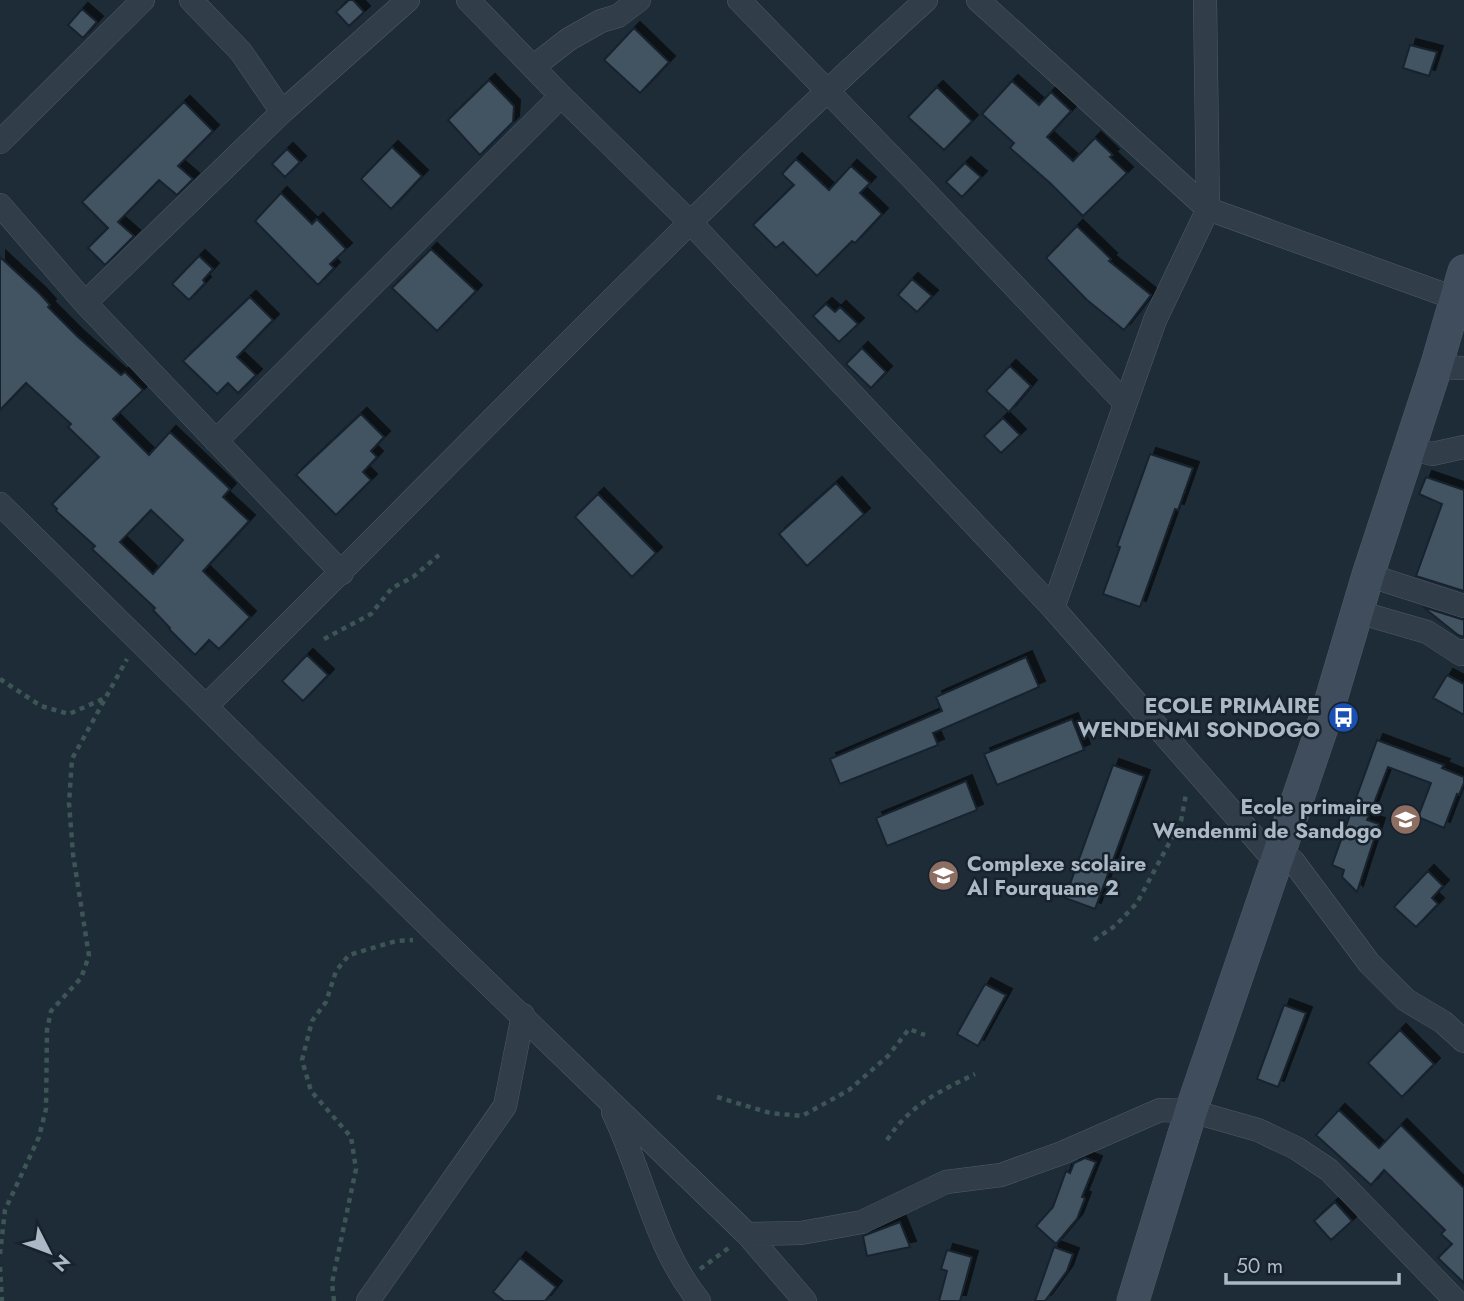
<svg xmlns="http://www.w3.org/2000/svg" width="1464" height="1301" viewBox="0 0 1464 1301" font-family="Jost,sans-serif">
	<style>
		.building { fill: #435362; stroke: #19242e; stroke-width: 2; fill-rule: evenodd; filter: url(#shadow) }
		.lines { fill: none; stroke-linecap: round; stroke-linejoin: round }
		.street-casing { stroke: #4f5b66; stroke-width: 24 }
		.secondary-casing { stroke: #4f5b66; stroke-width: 33 }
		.path { stroke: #3d5555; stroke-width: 4.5; stroke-dasharray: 5 5; stroke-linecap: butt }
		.street { stroke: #313d48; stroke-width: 23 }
		.secondary { stroke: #3f4d5c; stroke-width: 32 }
		.labels { text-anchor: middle; stroke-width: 5; stroke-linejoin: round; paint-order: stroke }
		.poi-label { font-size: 21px; font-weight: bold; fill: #abb8c5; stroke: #17222c; text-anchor: end }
	</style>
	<defs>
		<filter id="shadow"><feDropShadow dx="6" dy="-6" stdDeviation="0" flood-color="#0009"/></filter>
	</defs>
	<rect width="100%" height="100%" fill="#1e2c38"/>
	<path class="building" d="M349 0H353L364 12 349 26 336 12Z
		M82 9 97 22 83 38 68 25Z
		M634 28 669 62 640 93 604 60Z
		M1410 45 1437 52 1429 76 1403 68Z
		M489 80 514 106 513 122 480 155 448 120Z
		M1012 81 1039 105 1051 92 1071 111 1047 137 1073 161 1095 138 1113 155 1110 157 1127 173 1083 216 1050 183 1010 148 1014 143 982 114Z
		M937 87 972 121 944 150 908 117Z
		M184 102 213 131 178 166 193 179 177 195 159 180 118 222 134 236 105 265 88 248 108 228 82 202Z
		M392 147 422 176 391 209 361 179Z
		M287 149 300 162 285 177 272 164Z
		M796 159 829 190 851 166 870 183 860 193 882 214 855 243 852 241 817 276 783 242 776 248 753 225 794 185 782 174Z
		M965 163 981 177 962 197 946 182Z
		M281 193 312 224 317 219 346 249 330 264 334 268 318 285 255 221Z
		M1077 226 1111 259 1109 261 1151 295 1124 330 1087 300 1046 258Z
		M431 249 476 291 437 331 392 288Z
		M199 256 213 269 203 280 205 283 189 300 172 284Z
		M0 257 40 294 50 305 48 307 78 337 121 375 125 372 143 390 113 419 149 455 170 432 230 489 223 497 249 521 203 571 250 617 219 649 209 640 195 655 169 629 170 628 153 610 155 608 92 549 95 546 56 511 57 509 52 504 99 457 68 427 71 424 26 383 0 410ZM151 510 183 540 153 574 120 542Z
		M912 279 932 296 917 312 898 295Z
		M250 297 273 320 237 357 256 375 238 393 228 383 217 394 183 361Z
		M826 304 835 312 840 307 858 324 839 342 813 316Z
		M862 348 886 372 871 388 846 364Z
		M1010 366 1031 386 1009 412 986 391Z
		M361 414 384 437 371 451 377 457 363 472 371 480 336 515 296 475Z
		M1003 418 1020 435 1001 453 984 436Z
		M1150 454 1193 468 1178 510 1175 509 1140 607 1103 594 1120 547 1117 546Z
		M1426 477 1464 490V591L1416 576 1442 504 1419 494Z
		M836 483 864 514 807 566 779 534Z
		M598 494 656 553 632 577 575 517Z
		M1423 607 1464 620V637L1458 635Z
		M307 655 328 675 303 701 282 681Z
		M1026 657 1039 687 933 733 938 745 840 784 830 759 942 711 936 697Z
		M1447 675 1464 684V715L1433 698Z
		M1072 719 1084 750 997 785 984 754Z
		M1377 740 1444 765 1442 768 1464 777V783L1459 795 1457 794 1444 828 1418 817 1431 783 1388 767 1371 811 1356 805 1369 816 1367 820 1379 824 1357 892 1342 877 1344 870 1332 865Z
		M1113 765 1144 776 1095 909 1065 898Z
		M966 781 977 810 887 846 876 818Z
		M1428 871 1443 886 1432 898 1438 904 1416 927 1394 907Z
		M985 984 1006 995 978 1046 957 1034Z
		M1284 1005 1306 1013 1278 1087 1257 1079Z
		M1400 1030 1434 1064 1402 1097 1368 1063Z
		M1339 1110 1379 1148 1401 1125 1464 1188V1283L1438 1258 1452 1244 1441 1234 1445 1230 1384 1170 1371 1185 1316 1135Z
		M1085 1158 1096 1162 1082 1197 1085 1198 1077 1219 1056 1244 1036 1226 1053 1207 1066 1171 1070 1173 1074 1163Z
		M1335 1202 1352 1221 1331 1240 1314 1221Z
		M900 1222 910 1247 867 1256 863 1236Z
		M1054 1247 1073 1254 1067 1271 1045 1301H1035Z
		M947 1250 972 1257 960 1301H939L947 1271 941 1269Z
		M520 1258 556 1287 545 1301H504L493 1292Z"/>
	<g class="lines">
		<defs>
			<path id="street" d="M191 0 241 52 282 112
				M468 0 561 96 690 222 1053 608 1277 863 1293 861 1369 963 1406 1000 1443 1022 1464 1041
				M739 0 913 179 1125 403
				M978 0 1208 209 1205 0
				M533 67 569 39 601 21 618 16 639 0
				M0 142 143 0
				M0 205 85 303 342 573
				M85 303 282 112 408 0
				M1436 367 1464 368
				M216 441 561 96
				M1409 448 1432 454 1464 447
				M0 504 442 939 747 1234 805 1301
				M1368 575 1464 606
				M1053 608 1155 320 1208 209 1457 299
				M1358 612 1427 632 1461 654 1464 651
				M207 705C446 470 677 225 926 0
				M613 1112C643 1174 655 1247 699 1301
				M747 1234 801 1233 862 1222 946 1182 1001 1175 1062 1153 1160 1110 1191 1111 1258 1130 1296 1148 1329 1170 1456 1301
				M368 1301 505 1106 523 1015"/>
			<path id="secondary" d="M1133 1301 1191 1111 1327 713 1368 575 1436 367 1464 271"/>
		</defs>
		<use href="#street" class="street-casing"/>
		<use href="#secondary" class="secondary-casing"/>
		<path class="path" d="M324 639 371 614 392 588 413 577 439 555
			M0 679 41 706 69 714 105 698
			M1094 940 1115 926 1137 903 1181 821 1186 794
			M717 1097 770 1113 802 1116 849 1090 888 1056 909 1029 925 1035
			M887 1140C910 1105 938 1092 975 1074
			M0 1254 5 1210 39 1137 46 1109 47 1030 51 1011 81 978 89 956 73 854 69 803 72 759 127 659
			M0 1267 2 1301
			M700 1269 730 1247
			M334 1301 332 1283 356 1169 351 1137 311 1091 302 1060 312 1021 326 1002 336 971 349 955 396 941 413 940"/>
		<use href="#street" class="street"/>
		<use href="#secondary" class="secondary"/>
	</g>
	<defs>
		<symbol id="bus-disc" viewBox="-11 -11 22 22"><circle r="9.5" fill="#1a4fb4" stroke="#17222c"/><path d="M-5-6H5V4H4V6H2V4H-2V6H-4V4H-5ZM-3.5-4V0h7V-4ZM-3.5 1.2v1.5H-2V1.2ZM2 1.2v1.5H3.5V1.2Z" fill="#fff"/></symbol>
		<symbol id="school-disc" viewBox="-11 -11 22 22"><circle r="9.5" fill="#8d6e63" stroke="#17222c"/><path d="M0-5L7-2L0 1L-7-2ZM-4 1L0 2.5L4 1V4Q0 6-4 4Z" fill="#fff"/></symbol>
	</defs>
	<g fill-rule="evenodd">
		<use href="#bus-disc" x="1326" y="700" width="35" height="35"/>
		<use href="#school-disc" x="1388" y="802" width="35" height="35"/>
		<use href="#school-disc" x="926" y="858" width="35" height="35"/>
	</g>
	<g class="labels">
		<g class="poi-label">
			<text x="1320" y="713">ECOLE PRIMAIRE<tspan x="1320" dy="24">WENDENMI SONDOGO</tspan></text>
			<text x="1382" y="814">Ecole primaire<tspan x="1382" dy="24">Wendenmi de Sandogo</tspan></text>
			<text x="967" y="871" text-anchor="start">Complexe scolaire<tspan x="967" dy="24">Al Fourquane 2</tspan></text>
		</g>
	</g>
	<g transform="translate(49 1252) rotate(132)" stroke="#17222c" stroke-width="5" paint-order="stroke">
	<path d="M0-5L12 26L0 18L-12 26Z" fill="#abb8c5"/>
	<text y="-10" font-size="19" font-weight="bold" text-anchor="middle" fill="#abb8c5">N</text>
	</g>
	<path d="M1226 1273v10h173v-10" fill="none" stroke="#abb8c5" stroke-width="3.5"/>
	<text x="1236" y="1273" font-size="21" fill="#abb8c5" stroke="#17222c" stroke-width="5" paint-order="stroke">50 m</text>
</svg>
